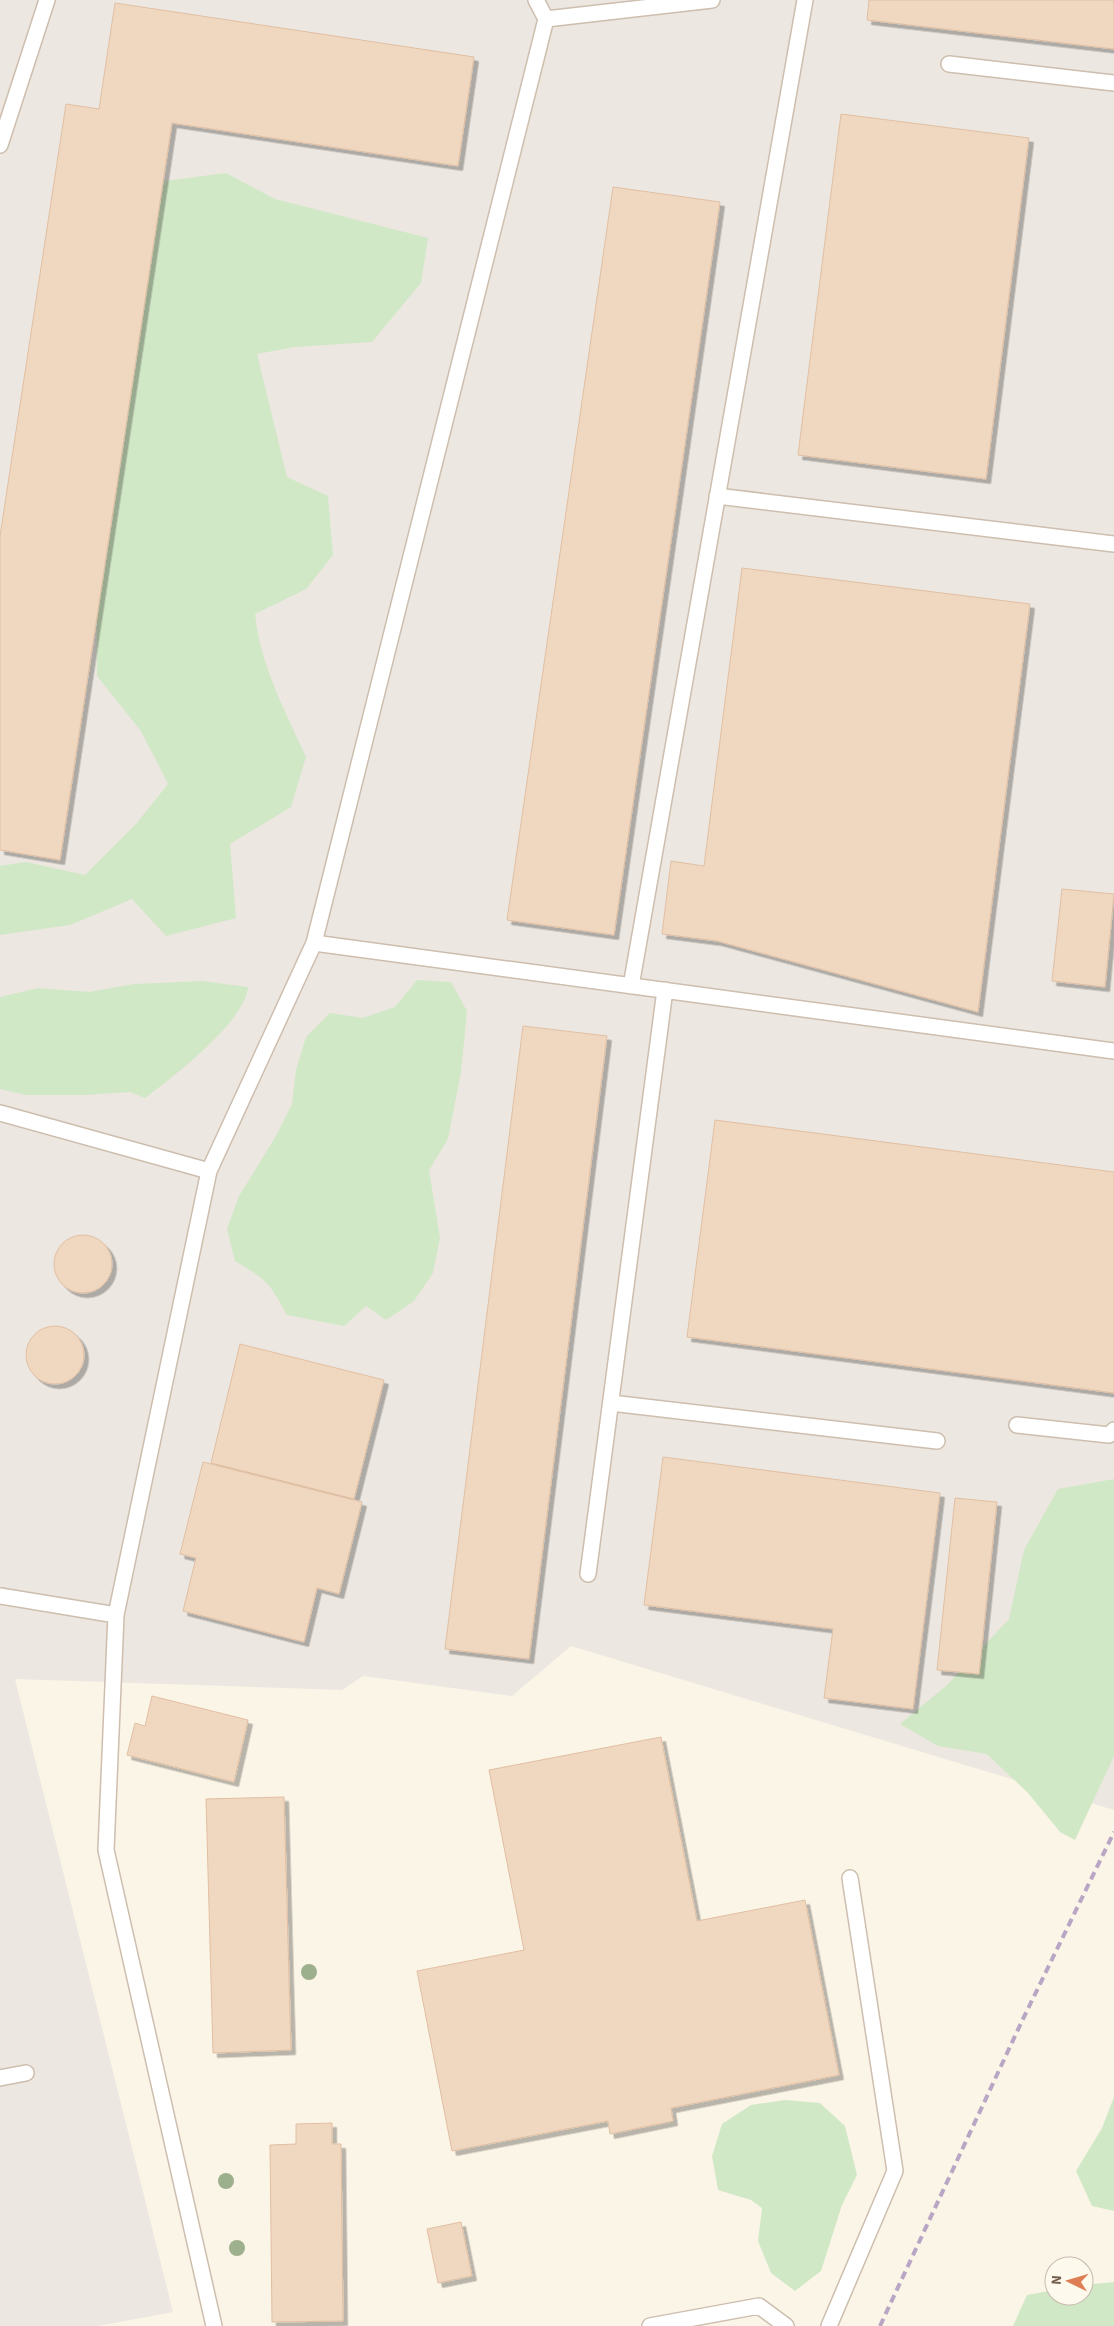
<svg xmlns="http://www.w3.org/2000/svg" width="1114" height="2326" viewBox="0 0 1114 2326" font-family="'Source Sans 3',sans-serif">
	<style>
		.industrial { fill: #ece7e1 }
		.green { fill: #d1e8c6 }
		.building { fill: #efd7c0; stroke: #e1bfa2; filter: url(#shadow) }
		.lines { fill: none; stroke-linecap: round; stroke-linejoin: round }
		.lane-casing { stroke: #cdbeae; stroke-width: 18 }
		.lane { stroke: #fff; stroke-width: 15 }
		.rail { stroke: #b9a6c5; stroke-width: 4; stroke-dasharray: 8 5; stroke-linecap: butt }
		.tree { fill: #9db08e }
	</style>
	<defs>
		<filter id="shadow"><feDropShadow dx="4.5" dy="4.5" stdDeviation="0" flood-color="#0004"/></filter>
	</defs>
	<rect width="100%" height="100%" fill="#fbf5e7"/>
	<path class="industrial" d="M0 0H1114V1810L571 1646 512 1696 363 1676 342 1690 15 1679 173 2312 98 2326H0Z"/>
	<path class="green" d="M226 173 275 199 428 238 421 283 372 342 295 347 257 354 287 477 328 496 333 555 306 589 255 614C260 664 285 711 306 757L291 807 230 844 236 918 166 936 132 899 70 925 0 935V866L26 862 85 875 136 824 168 784 141 731 97 676 96 506 157 182Z
		M417 980 451 982 467 1011 461 1072 448 1139 429 1170 440 1238 433 1273 414 1301 386 1320 366 1306 344 1326 287 1315C269 1282 267 1280 235 1261L227 1229 239 1196 276 1136 292 1104 296 1070 306 1037 330 1013 363 1018 395 1007Z
		M202 981 248 987C245 1022 173 1077 145 1098L130 1092 86 1095H26L0 1089V997L38 988 89 992 134 984Z
		M1114 1479V1756L1075 1840 1060 1832 1028 1793 987 1754 938 1746 900 1724 946 1686 1009 1619 1024 1550 1058 1489Z
		M1114 2097V2211L1092 2206 1076 2171 1102 2128Z
		M785 2100 820 2103 845 2126 857 2175 842 2205 821 2271 795 2291 771 2273 758 2241 762 2208 751 2200 718 2190 712 2156 722 2124 751 2105Z
		M1114 2282V2326H1013L1027 2295 1054 2290V2296H1084V2285Z"/>
	<path class="building" d="M869 0H1114V49L867 20Z
		M115 3 474 57 458 166 172 123 60 860 0 850V536L66 104 99 109Z
		M841 114 1029 138 986 479 798 455Z
		M613 187 720 202 614 935 507 920Z
		M742 568 1030 604 978 1012 717 941 662 934 671 861 704 866Z
		M1062 889 1114 894 1105 987 1052 981Z
		M523 1026 607 1036 529 1659 445 1649Z
		M715 1120 1114 1172V1393L687 1337Z
		M54 1264a29 29 0 1 1 58 0a29 29 0 1 1-58 0Z
		M26 1355a29 29 0 1 1 58 0a29 29 0 1 1-58 0Z
		M240 1344 384 1380 354 1499 211 1463Z
		M663 1457 940 1493 913 1709 824 1698 833 1629 644 1605Z
		M203 1462 362 1502 339 1594 317 1588 304 1642 183 1611 196 1558 180 1554Z
		M955 1498 997 1502 979 1674 937 1670Z
		M152 1696 248 1720 234 1782 127 1755 135 1723 145 1726Z
		M661 1737 697 1921 805 1900 839 2075 671 2108 673 2121 610 2134 608 2121 452 2151 417 1971 524 1950 489 1770Z
		M284 1797 291 2050 213 2053 206 1799Z
		M332 2123V2144H341L343 2321 272 2322 270 2145 296 2144V2124Z
		M461 2222 472 2276 438 2283 427 2229Z"/>
	<g class="lines">
		<defs>
			<path id="lane" d="M536 0 546 19
				M949 64 1114 83
				M0 145 47 0
				M717 496 1114 544
				M314 943 1114 1051
				M631 986 805 0
				M0 1113 209 1171
				M611 1403 937 1441
				M1017 1425 1109 1435 1114 1430
				M588 1574 665 990
				M0 1596 116 1615
				M0 2078 26 2073
				M214 2326 106 1850 116 1615 209 1171 314 943 546 19 712 0
				M650 2326 759 2306 786 2326
				M829 2326 895 2171 850 1878"/>
		</defs>
		<use href="#lane" class="lane-casing"/>
		<use href="#lane" class="lane"/>
		<path class="rail" d="M880 2326 1022 2021 1114 1832"/>
	</g>
	<g class="tree">
		<circle cx="309" cy="1972" r="8"/>
		<circle cx="226" cy="2181" r="8"/>
		<circle cx="237" cy="2248" r="8"/>
	</g>
	<g transform="translate(1069 2281) rotate(275)"><circle r="24" fill="#fef9ed" stroke="#c7bbad"/>
	<path d="M0-4L9 19L0 12L-9 19Z" fill="#de7e54"/>
	<text y="-8" font-size="14" font-weight="bold" text-anchor="middle" fill="#745e4d">N</text>
	</g>
</svg>
